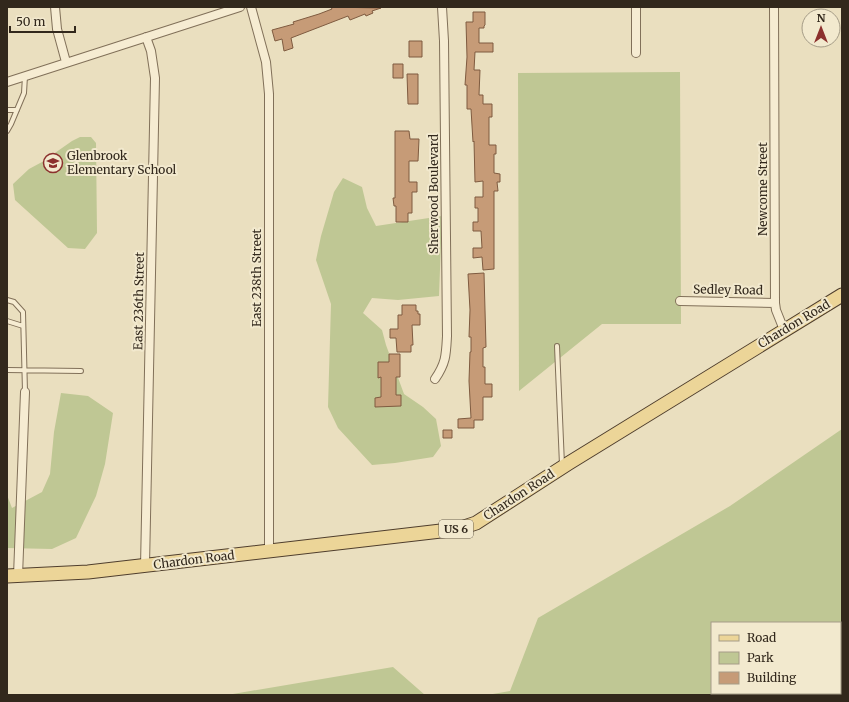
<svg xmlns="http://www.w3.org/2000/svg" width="849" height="702" viewBox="0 0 849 702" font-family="Merriweather,serif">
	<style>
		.green { fill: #bfc794; fill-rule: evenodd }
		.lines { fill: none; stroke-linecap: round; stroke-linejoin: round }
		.stream { stroke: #6a8982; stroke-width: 2.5 }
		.building { fill: #c69b77; stroke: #7f5b40 }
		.service-casing { stroke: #817059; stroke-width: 6 }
		.minor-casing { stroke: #817059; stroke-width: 10 }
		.primary-casing { stroke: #4f3e2d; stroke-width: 15 }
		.service { stroke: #f6ecd2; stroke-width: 4 }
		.minor { stroke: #f6ecd2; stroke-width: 8 }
		.primary { stroke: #ecd598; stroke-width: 13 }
		.labels { text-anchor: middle; stroke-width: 4; stroke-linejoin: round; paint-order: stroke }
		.shield { fill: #f2e9ce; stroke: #6c6251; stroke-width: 1 }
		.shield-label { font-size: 11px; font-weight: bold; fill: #32281c }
		.poi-label { font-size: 12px; fill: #32281c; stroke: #f2e9ce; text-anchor: start }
		.street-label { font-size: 12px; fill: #32281c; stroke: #f2e9ce }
	</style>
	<rect width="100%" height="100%" fill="#eadfbf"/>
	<path class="green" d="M680 72 681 324H602L519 391 518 73Z
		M80 137H91L96 143 97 233 85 249 68 248 15 200 13 184 29 169 42 162 72 141Z
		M343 178 362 187 367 208 376 226 442 216 439 296 398 300 372 298 363 313 382 330 386 345 404 394 423 407 436 419 441 446 433 457 395 463 372 465 338 428 328 407 331 304 316 260 321 236 334 192Z
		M61 393 88 396 113 413 105 464 96 496 76 538 52 549 7 548V495L12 508 42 492 50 474 54 432Z
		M842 429V695H487L510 691 538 618 730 506ZM712 623H840V693H712Z
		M393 667 425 695H227Z"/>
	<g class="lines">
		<path class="stream" d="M840 673H842
			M746 695 747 693"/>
	</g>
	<path class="building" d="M331 7 381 8 372 11 373 13 366 16 365 14 350 20 348 16 291 38 293 48 284 51 282 39 275 41 272 30 294 24 293 22 319 14 332 9Z
		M473 12H485V25L484 26V28H479V43H493V52H475L474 70H480L479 95H483V104H492V117H489V145H496V154H494V173L500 174V182H497L498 191H494V269L483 270 482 257 473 258V248H482L481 231H473V222H478V208H475V197H483V181L475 182 474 141 473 142 471 109H467V85H465L467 57 466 22H473Z
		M409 41H422V57H409Z
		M393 64H403V78H393Z
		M407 74H418V104H408Z
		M395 131H409L410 139H419L418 161H409V182H417V192H412V213H408V222H396V206H394L393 198H395Z
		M484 273 486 347 483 348V367H485V384H492V397H483V420H474V428H458V419L471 418 469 381 470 352H471V337H469L470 310 468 274Z
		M402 305H416V311H418V314H420V325H412L413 345H411V352H397L396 338H390V329H398V315H402Z
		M389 354H400V377H396V395H401V406L375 407V398L381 397V377L378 378V362H389Z
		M443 430H452V438H443Z"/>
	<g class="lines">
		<defs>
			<path id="service" d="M7 110H17
				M7 131 11 124 24 93 25 76
				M7 300 14 302 23 312 25 392
				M7 321 23 326
				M557 346 562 465
				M7 370 81 371"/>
			<path id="minor" d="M55 7 57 29 66 62
				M251 7 266 62 269 94V551
				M636 7V53
				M774 7 775 303 776 310 784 330
				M7 82 240 7
				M680 301 775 303
				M435 379C446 363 446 355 447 336L444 41 442 7
				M145 566 155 78 151 51 146 37
				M18 576 25 392"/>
			<path id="primary" d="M7 576 88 572 458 529 476 523 569 463 842 295"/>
		</defs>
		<use href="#service" class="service-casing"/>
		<use href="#minor" class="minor-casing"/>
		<use href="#primary" class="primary-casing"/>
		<use href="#service" class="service"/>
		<use href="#minor" class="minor"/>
		<use href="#primary" class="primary"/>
	</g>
	<defs>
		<symbol id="school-ring" viewBox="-11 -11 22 22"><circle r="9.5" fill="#f2e9ce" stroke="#8c302d" stroke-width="1.5"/><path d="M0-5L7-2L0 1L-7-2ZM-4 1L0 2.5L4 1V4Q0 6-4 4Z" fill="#8c302d"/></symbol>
	</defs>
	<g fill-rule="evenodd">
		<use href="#school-ring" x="42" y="152" width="22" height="22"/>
	</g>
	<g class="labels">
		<rect class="shield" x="439" y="520" width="34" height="18" rx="3"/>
		<g class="shield-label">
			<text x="456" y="533">US 6</text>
		</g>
		<g class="poi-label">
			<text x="67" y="160">Glenbrook<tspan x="67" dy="14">Elementary School</tspan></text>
		</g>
		<g class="street-label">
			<text transform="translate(763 189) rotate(-90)" y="4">Newcome Street</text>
			<text transform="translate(434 194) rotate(-90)" y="4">Sherwood Boulevard</text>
			<text transform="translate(257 278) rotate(-90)" y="4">East 238th Street</text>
			<text transform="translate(728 290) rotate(1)" y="4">Sedley Road</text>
			<text transform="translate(139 301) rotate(-89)" y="4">East 236th Street</text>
			<text transform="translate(794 324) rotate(-31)" y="4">Chardon Road</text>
			<text transform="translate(519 495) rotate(-33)" y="4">Chardon Road</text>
			<text transform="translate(194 560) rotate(-7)" y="4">Chardon Road</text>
		</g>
	</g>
	<rect width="849" height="702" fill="none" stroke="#32281c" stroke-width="16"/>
	<rect x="711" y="622" width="130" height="72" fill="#f2e9ce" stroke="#a59c87"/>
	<rect x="719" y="635" width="20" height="6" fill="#ecd598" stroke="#a59c87"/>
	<text x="747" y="642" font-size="12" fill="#32281c">Road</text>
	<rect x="719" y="652" width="20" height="12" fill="#bfc794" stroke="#a59c87"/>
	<text x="747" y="662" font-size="12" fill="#32281c">Park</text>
	<rect x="719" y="672" width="20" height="12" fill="#c69b77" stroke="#a59c87"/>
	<text x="747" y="682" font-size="12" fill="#32281c">Building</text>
	<g transform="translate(821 28)"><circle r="19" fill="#f2e9ce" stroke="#a59c87"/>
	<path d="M0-3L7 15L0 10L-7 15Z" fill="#8c302d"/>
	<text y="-6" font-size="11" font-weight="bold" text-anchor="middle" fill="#32281c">N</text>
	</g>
	<path d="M10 26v6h65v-6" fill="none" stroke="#32281c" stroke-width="2"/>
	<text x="16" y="26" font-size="12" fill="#32281c" stroke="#f2e9ce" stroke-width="3" paint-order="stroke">50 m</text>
</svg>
